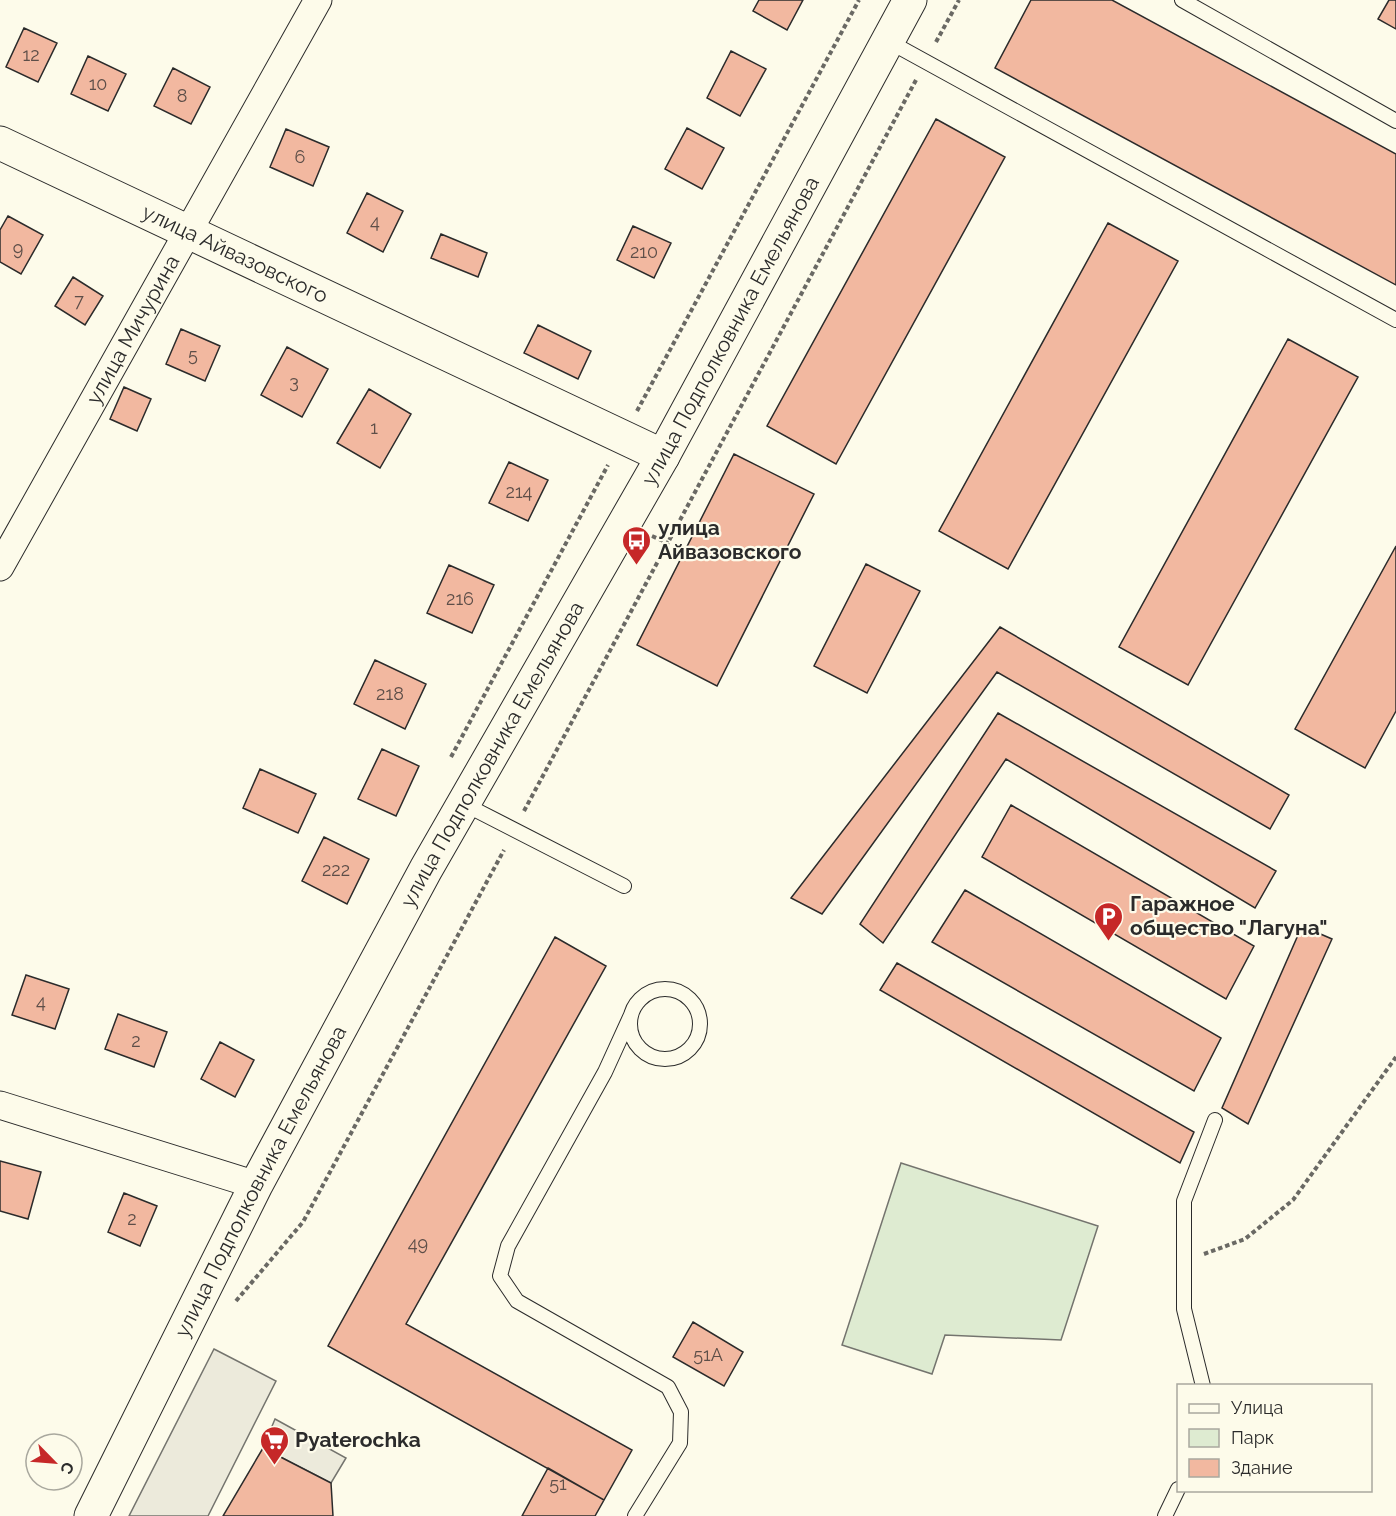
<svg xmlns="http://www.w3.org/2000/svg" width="1396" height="1516" viewBox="0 0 1396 1516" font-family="Raleway,sans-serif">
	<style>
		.green { fill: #deebd1; stroke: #74746e; stroke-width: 1.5 }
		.parking { fill: #eceadb; stroke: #74746e; stroke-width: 1.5 }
		.building { fill: #f2b8a0; stroke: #2b2b2b; stroke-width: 1.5 }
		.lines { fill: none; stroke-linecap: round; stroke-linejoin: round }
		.lane-casing { stroke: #2b2b2b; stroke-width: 16 }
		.street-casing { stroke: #2b2b2b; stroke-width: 29 }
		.secondary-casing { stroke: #2b2b2b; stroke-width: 35 }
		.primary-casing { stroke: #2b2b2b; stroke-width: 35 }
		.path { stroke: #6a6964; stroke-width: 4; stroke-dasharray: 4.5 3; stroke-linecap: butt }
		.lane { stroke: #fdfbea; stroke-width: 14 }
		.street { stroke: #fdfbea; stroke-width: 27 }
		.secondary { stroke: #fdfbea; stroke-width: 33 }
		.primary { stroke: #fdfbea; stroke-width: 33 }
		.labels { text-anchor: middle; stroke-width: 4.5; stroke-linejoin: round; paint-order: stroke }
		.number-label { font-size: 18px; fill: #5d4e48 }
		.street-label { font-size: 21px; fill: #2b2b2b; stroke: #fdfbea }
		.poi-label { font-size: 21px; font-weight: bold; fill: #2b2b2b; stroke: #fdfbea; text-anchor: start }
	</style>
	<rect width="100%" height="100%" fill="#fdfbea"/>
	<path class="green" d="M901 1163 1098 1226 1061 1340 945 1335 932 1374 842 1345Z"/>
	<path class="parking" d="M214 1349 276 1381 208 1516H129Z
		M275 1419 346 1458 331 1483 263 1448Z"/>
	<path class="building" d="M759 0H803L787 30 753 11Z
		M1031 0H1112L1396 154V285L995 68Z
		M1389 0H1396V29L1378 19Z
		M24 28 57 43 38 82 6 67Z
		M731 51 766 69 740 116 707 98Z
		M88 56 126 74 108 111 71 94Z
		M173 68 210 87 191 124 154 106Z
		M936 119 1005 157 836 464 767 426Z
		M687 128 724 148 702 189 665 169Z
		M286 129 329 147 313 186 270 167Z
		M367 193 403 211 383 252 347 233Z
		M8 216 43 235 21 274 0 262V230Z
		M1108 223 1178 261 1008 569 939 531Z
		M633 226 671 243 654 278 617 260Z
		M441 234 487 253 478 277 431 258Z
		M73 277 103 296 85 325 55 306Z
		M538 325 591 351 578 379 524 353Z
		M181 329 220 346 205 381 166 364Z
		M1288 339 1358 377 1188 685 1119 647Z
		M287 347 328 369 302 417 261 395Z
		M124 387 151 399 137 431 110 419Z
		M369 389 411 414 380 468 337 443Z
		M734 454 814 494 717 686 637 645Z
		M509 462 548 480 528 521 489 503Z
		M1396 546V711L1365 768 1295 729Z
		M866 564 920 591 867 693 814 666Z
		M449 565 494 585 472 633 427 613Z
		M1000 627 1289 795 1270 829 997 672 822 914 791 898Z
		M375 660 426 684 405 729 354 704Z
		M998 713 1276 871 1255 908 1006 759 883 943 860 924Z
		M382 749 419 766 396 816 358 799Z
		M260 769 316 794 298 833 243 808Z
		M1011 805 1254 946 1226 999 982 857Z
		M324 837 369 859 347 904 302 881Z
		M965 890 1221 1038 1194 1091 932 942Z
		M1302 926 1332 939 1248 1124 1222 1108Z
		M555 937 606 966 406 1324 632 1450 604 1500 328 1346Z
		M897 963 1194 1132 1180 1163 880 990Z
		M26 975 69 989 55 1029 12 1015Z
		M118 1014 167 1032 154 1067 105 1049Z
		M220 1042 254 1060 235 1097 201 1079Z
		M0 1161 41 1172 28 1219 0 1211Z
		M124 1193 157 1206 140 1246 108 1232Z
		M693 1322 743 1352 724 1386 673 1357Z
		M263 1448 331 1483 333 1516H223Z
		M548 1468 604 1500 595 1516H522Z"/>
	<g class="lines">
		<defs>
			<path id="lane" d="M1182 0 1396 121
				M888 41 1396 320
				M464 804 624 886
				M630 1024a35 35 0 1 1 70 0a35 35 0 1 1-70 0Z
				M631 1015 605 1072 508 1246 500 1276 517 1301 668 1387 681 1412 680 1443 635 1516
				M1203 1386 1184 1309V1201L1215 1120
				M1165 1516 1178 1489"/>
			<g id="street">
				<path id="s1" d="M0 567 318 0"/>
				<path d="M0 1105 256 1185"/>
			</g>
			<g id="secondary">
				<path id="s2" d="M0 143 663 456"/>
			</g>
			<g id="primary">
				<path id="s3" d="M91 1516 256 1185 426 869 663 456 910 0"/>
			</g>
		</defs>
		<use href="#lane" class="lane-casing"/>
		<use href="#street" class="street-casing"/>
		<use href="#secondary" class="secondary-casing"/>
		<use href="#primary" class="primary-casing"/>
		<path class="path" d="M936 42 959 0
			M637 411 859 0
			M652 536 668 543
			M451 757 608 465
			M524 811 916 80
			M1204 1254 1245 1239 1293 1200 1396 1057
			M236 1301 303 1222 504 850"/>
		<use href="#lane" class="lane"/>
		<use href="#street" class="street"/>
		<use href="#secondary" class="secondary"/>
		<use href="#primary" class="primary"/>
	</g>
	<defs>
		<symbol id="bus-pin" viewBox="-11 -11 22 30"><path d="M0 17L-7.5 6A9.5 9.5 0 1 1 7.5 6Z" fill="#c62828" stroke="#fdfbea"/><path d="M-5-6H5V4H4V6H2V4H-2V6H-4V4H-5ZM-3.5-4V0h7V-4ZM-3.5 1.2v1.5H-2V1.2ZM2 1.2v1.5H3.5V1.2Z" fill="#fff"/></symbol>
		<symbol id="parking-pin" viewBox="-11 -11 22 30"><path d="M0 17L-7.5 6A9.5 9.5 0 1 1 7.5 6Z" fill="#c62828" stroke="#fdfbea"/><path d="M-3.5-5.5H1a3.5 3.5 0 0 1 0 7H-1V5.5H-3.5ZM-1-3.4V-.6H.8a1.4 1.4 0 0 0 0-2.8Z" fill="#fff"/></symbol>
		<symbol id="supermarket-pin" viewBox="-11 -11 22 30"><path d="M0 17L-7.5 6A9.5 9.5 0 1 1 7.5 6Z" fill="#c62828" stroke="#fdfbea"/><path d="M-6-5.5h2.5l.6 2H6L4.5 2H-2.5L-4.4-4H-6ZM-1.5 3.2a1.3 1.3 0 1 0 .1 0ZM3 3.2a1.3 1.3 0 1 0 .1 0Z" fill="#fff"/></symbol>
	</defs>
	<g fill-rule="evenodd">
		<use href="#bus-pin" x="620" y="524" width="33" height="45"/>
		<use href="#parking-pin" x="1092" y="900" width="33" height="45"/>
		<use href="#supermarket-pin" x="258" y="1424" width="33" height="45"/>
	</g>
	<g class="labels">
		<g class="number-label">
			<text x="31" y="61">12</text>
			<text x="98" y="90">10</text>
			<text x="182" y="102">8</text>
			<text x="300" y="163">6</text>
			<text x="375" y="228">4</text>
			<text x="18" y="255">9</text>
			<text x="644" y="258">210</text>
			<text x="79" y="307">7</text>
			<text x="193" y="361">5</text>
			<text x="294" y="388">3</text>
			<text x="374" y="434">1</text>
			<text x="519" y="498">214</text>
			<text x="460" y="605">216</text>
			<text x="390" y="700">218</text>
			<text x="336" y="876">222</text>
			<text x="41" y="1008">4</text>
			<text x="136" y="1047">2</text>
			<text x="132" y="1225">2</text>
			<text x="418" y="1250">49</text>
			<text x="708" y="1361">51А</text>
			<text x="558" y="1490">51</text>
		</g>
		<g class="street-label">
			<text dy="7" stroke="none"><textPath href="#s2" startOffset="260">улица Айвазовского</textPath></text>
			<text dy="7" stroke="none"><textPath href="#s3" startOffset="1347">улица Подполковника Емельянова</textPath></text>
			<text dy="7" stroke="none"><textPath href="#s1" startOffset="272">улица Мичурина</textPath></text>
			<text dy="7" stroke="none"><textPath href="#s3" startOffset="861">улица Подполковника Емельянова</textPath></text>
			<text dy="7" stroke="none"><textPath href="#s3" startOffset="375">улица Подполковника Емельянова</textPath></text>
		</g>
		<g class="poi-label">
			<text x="658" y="535">улица<tspan x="658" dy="24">Айвазовского</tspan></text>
			<text x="1130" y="911">Гаражное<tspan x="1130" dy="24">общество "Лагуна"</tspan></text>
			<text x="295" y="1447">Pyaterochka</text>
		</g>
	</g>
	<rect x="1177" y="1384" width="195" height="108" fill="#fdfbea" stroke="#a9a89e" stroke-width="1.5"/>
	<rect x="1189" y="1404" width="30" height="9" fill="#fdfbea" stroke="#a9a89e" stroke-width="1.5"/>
	<text x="1231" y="1414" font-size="18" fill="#2b2b2b">Улица</text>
	<rect x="1189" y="1429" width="30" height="18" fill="#deebd1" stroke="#a9a89e" stroke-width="1.5"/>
	<text x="1231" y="1444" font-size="18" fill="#2b2b2b">Парк</text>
	<rect x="1189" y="1459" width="30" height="18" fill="#f2b8a0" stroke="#a9a89e" stroke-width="1.5"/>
	<text x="1231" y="1474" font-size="18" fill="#2b2b2b">Здание</text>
	<g transform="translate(54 1462) rotate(115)"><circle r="28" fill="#fdfbea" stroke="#a9a89e" stroke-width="1.5"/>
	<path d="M0-4.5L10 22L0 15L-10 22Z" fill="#c62828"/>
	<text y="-9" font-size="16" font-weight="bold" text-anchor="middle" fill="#2b2b2b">С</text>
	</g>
</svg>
